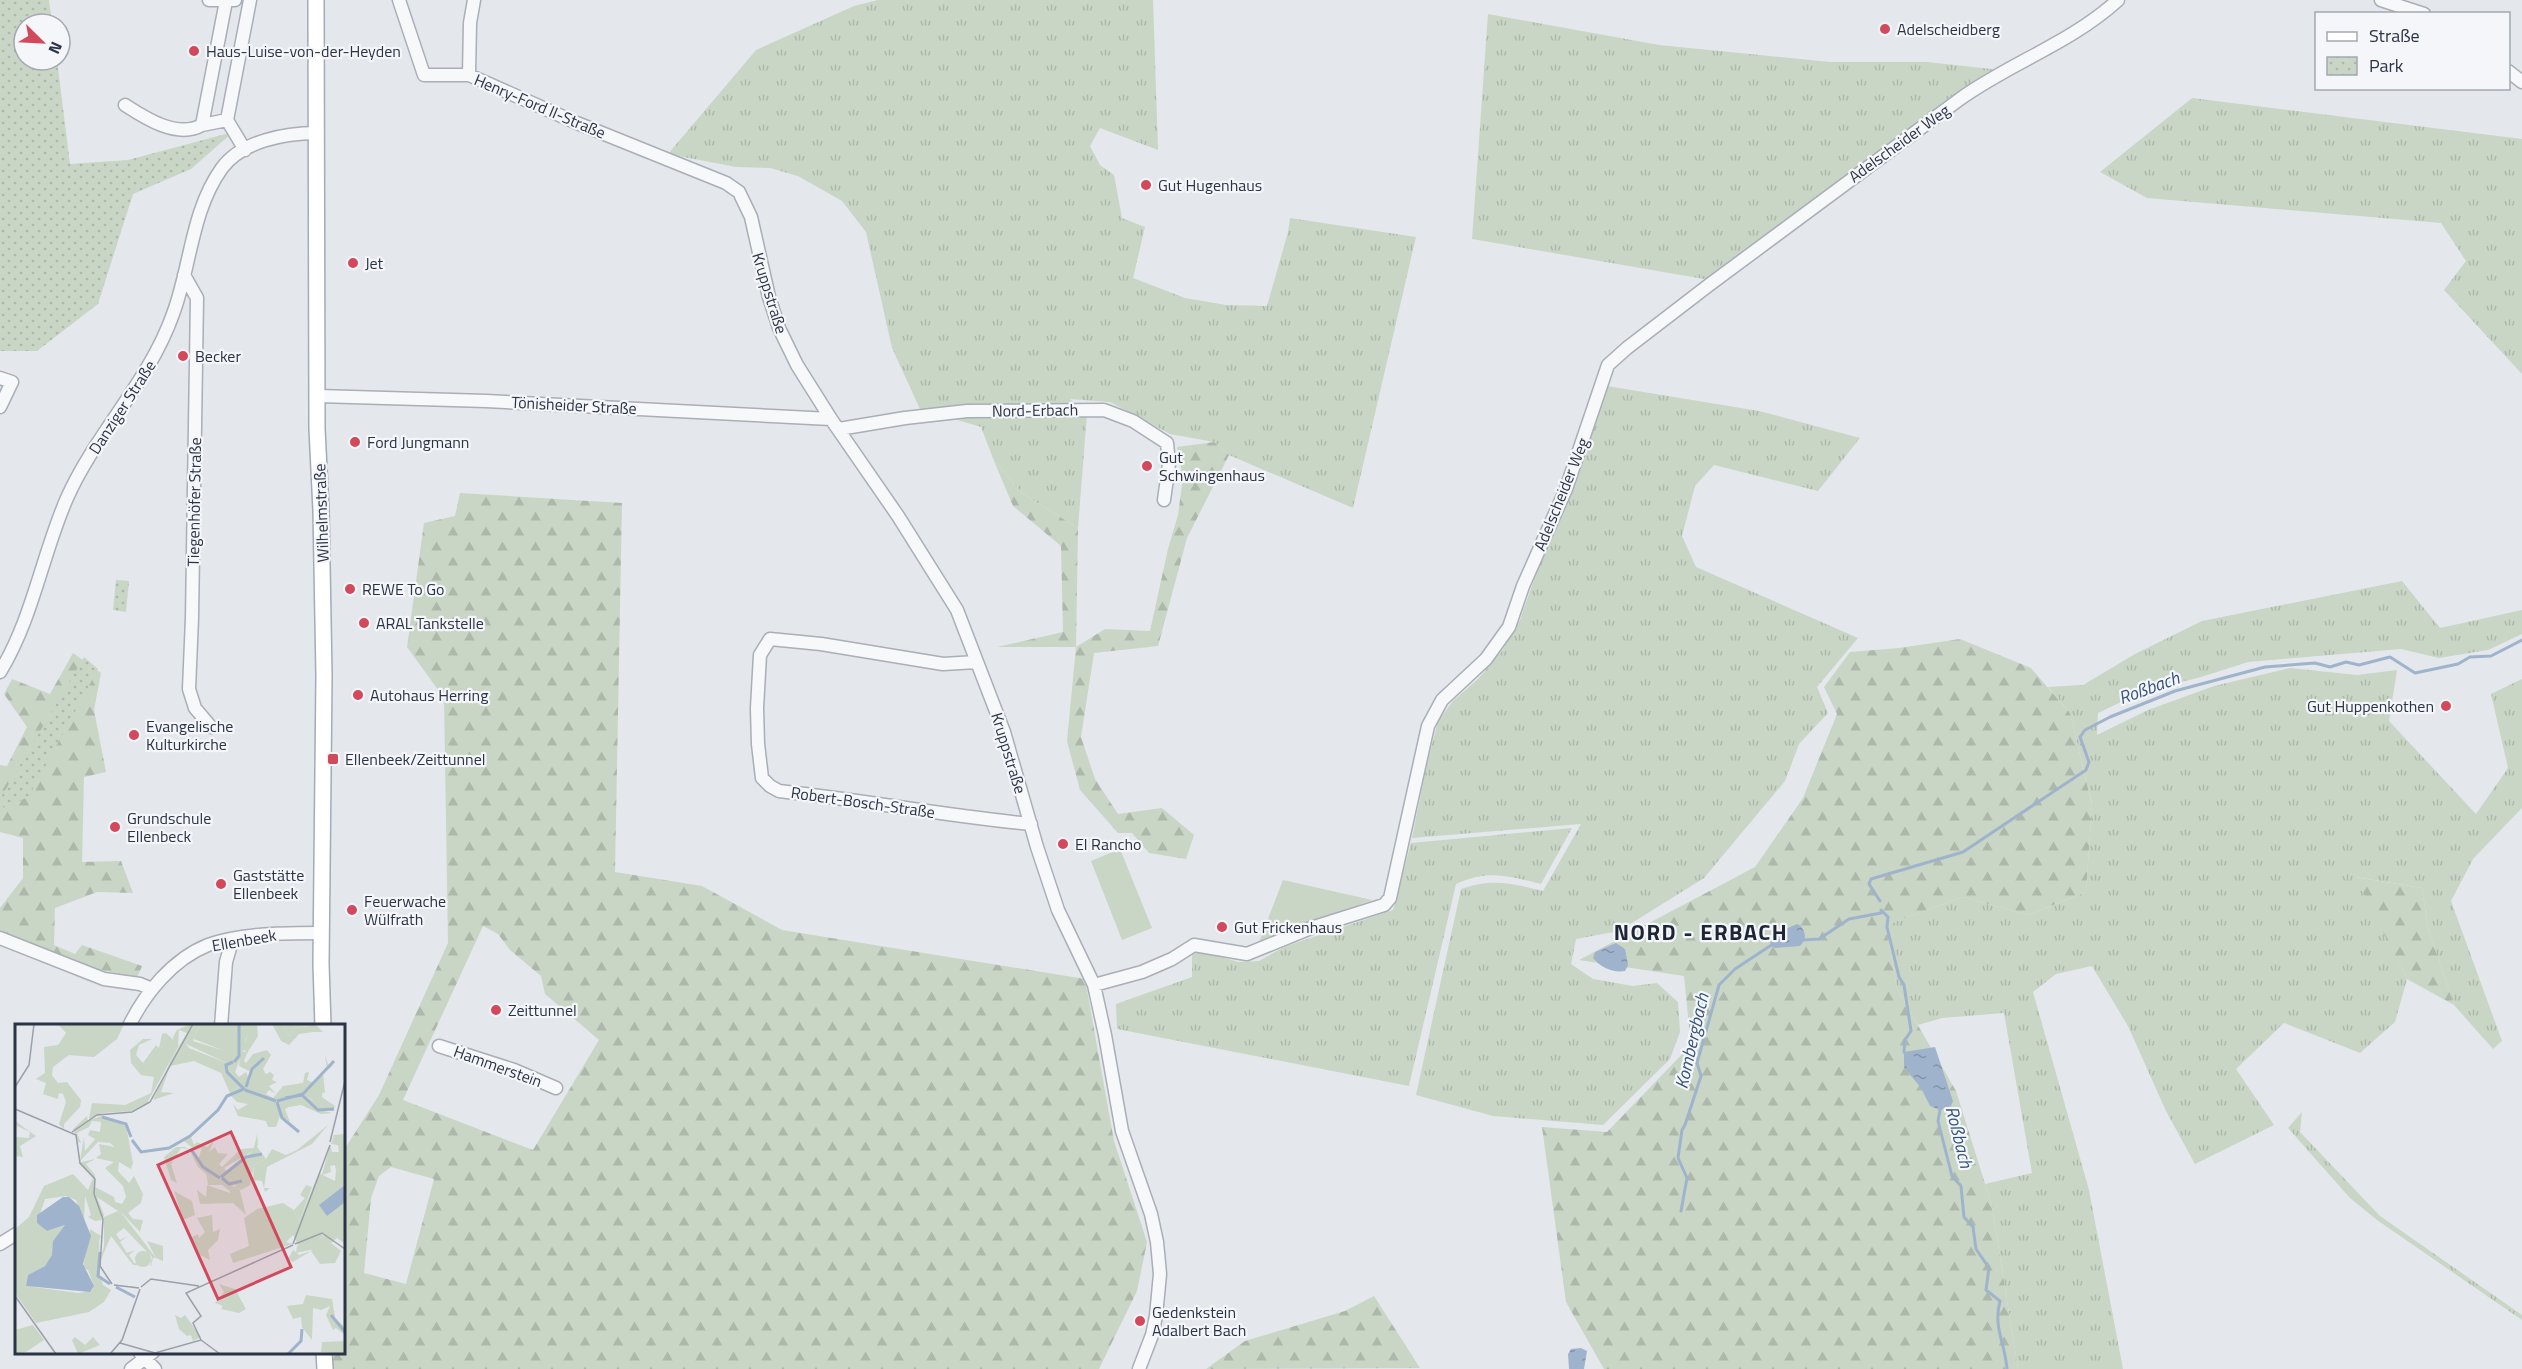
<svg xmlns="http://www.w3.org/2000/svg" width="2522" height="1369" viewBox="0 0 2522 1369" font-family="'Titillium Web',sans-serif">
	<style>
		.grass { fill: url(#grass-tufts) }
		.forest { fill: url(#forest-firs); fill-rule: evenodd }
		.park { fill: url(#park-dots) }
		.pitch { fill: #c9d6c5 }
		.water { fill: url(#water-ripples) }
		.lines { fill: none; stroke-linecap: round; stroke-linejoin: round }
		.stream { stroke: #9fb4cc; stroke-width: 3 }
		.minor-casing { stroke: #a9aeb7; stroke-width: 15 }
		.major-casing { stroke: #a3abb8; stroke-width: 18 }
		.minor { stroke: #f7f8fa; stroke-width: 12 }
		.major { stroke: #fff; stroke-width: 15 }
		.poi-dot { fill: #d1495b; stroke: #f4f6f9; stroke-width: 2 }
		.labels { text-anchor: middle; stroke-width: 4.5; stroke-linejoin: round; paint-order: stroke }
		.poi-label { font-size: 16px; fill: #2b3445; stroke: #f4f6f9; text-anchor: start }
		.street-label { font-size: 16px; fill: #2b3445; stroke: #f4f6f9 }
		.water-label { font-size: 18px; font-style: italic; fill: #34527a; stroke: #f4f6f9 }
		.district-label { font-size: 22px; font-weight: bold; letter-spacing: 1.5px; fill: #1d2536; stroke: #f4f6f9 }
		.inset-river { fill: none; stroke: #9fb4cc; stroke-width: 3 }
		.inset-road { fill: none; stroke: #9a9fa9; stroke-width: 1.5 }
		.view { fill: #d1495b; fill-opacity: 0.15; stroke: #d1495b; stroke-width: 3 }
		.inset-edge { fill: none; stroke: #2b3445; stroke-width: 3 }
	</style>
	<defs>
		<pattern id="grass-tufts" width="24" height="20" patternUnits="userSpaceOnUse" patternTransform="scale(1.5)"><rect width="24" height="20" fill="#c9d6c5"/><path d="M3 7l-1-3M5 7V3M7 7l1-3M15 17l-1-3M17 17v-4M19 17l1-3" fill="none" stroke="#adb8ab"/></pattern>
		<pattern id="forest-firs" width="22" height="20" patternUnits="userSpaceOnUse" patternTransform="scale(1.5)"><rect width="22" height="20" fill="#c9d6c5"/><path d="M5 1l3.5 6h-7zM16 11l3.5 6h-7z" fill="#adb8ab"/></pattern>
		<pattern id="park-dots" width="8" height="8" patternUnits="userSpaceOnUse" patternTransform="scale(1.5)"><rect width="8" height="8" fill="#c9d6c5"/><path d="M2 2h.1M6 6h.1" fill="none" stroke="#adb8ab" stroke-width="1.8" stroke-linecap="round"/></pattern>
		<pattern id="water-ripples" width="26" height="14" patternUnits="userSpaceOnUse" patternTransform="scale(1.5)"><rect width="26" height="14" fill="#9fb4cc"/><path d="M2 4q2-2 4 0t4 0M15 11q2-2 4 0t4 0" fill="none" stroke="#8293a7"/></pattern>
	</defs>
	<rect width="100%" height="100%" fill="#e4e7ec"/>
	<path class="grass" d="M878 0H1153L1158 150 1100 128 1090 146 1100 165 1114 175 1122 218 1145 227 1133 278 1185 298 1226 305 1267 306 1288 232 1290 218 1416 237 1353 508 1229 455 1214 442 1170 434 1110 402 1070 399 1087 414 1078 528 1023 494 994 461 981 427 920 409 892 348 866 232 842 201 798 176 770 168 736 167 668 154 756 50 854 6Z
		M1488 14 1659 45 1830 62H1927L2001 70 1710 280 1472 239Z
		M2192 98 2522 139V374L2444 290 2466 261 2441 223 2147 198 2100 172Z
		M1607 386 1759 411 1860 438 1818 491 1714 465 1695 486 1682 536 1696 567 1858 638 1817 687 1828 713 1799 744 1785 781 1704 878 1619 931 1576 939 1571 964 1593 979 1633 986 1657 983 1678 1002 1680 1032 1670 1059 1603 1125 1493 1116 1416 1095 1461 889C1492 878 1511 883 1543 891L1581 824 1412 838 1427 764 1438 721 1453 701 1478 679 1502 651 1520 620 1542 557 1577 479Z
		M2402 581 2440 628 2522 610V634L2488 650 2439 658 2401 649 2248 662 2201 677 2142 692 2098 713 2097 735 2148 710 2214 686 2290 668 2357 675 2397 670 2389 721 2476 814 2508 768 2491 694 2522 679V808L2473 859 2451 901 2502 1041 2493 1049 2454 1005 2428 928 2422 888 2356 877 2407 979 2395 1022 2360 1053 2284 1023 2236 1069 2274 1125 2195 1164 2166 1111 2128 1026 2092 966 2056 974 2033 992 2089 1190 2123 1369H2018L1992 1206 1985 1184 2032 1173 2004 1013 1942 1018 1918 1025 1897 989 1886 925 1963 897 2028 915 2086 892 2092 804 2070 713 2048 687 2083 685 2135 654 2202 621Z
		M1572 828 1541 884C1509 876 1488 869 1456 884L1409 1086 1117 1029 1116 1004 1192 977V953L1205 952 1238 962 1259 961 1284 947 1393 910 1411 843Z
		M2302 1112 2300 1132 2380 1216 2522 1315V1320L2377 1220 2350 1198 2288 1128Z"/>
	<path class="forest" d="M1214 442 1229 455 1187 538 1158 646 1094 653 1081 737 1095 779 1118 814 1162 808 1194 835 1186 859 1149 853 1132 833H1118L1080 790 1067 741 1076 647H997L1063 632 1061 546 1013 506 994 461 1023 494 1078 528 1076 647 1105 629 1150 631 1168 549 1178 515 1183 478 1177 447Z
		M460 493 622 503 615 872 702 886 782 930 1085 979 1114 1141 1147 1242 1137 1291 1099 1369H333V1353L344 1352V1150L379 1095 448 943 444 698 407 647 424 523 455 516ZM483 926 498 934 510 950 541 976 545 994 599 1040 533 1150 403 1100ZM391 1167 434 1179 406 1284 364 1273 371 1198 379 1176Z
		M1960 639 2031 668 2070 713 2092 805 2086 892 2028 915 1963 897 1886 925 1897 989 1956 1091 1992 1206 2018 1369H1604L1566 1302 1542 1127 1607 1132 1691 1045 1684 976 1579 960 1755 867 1803 798 1837 714 1824 687 1850 652 1899 648Z
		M73 653 101 673 94 710 106 772 84 777 82 862 121 861 133 893 97 892 55 908 54 945 75 954 82 945 142 966 137 978 79 965 0 931V908L23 878V838L0 832V765L7 766 27 727 4 694 12 679 50 694Z
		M2355 877 2422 888 2428 928 2454 1005 2407 979Z
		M1374 1296 1420 1368 1206 1369 1245 1341 1345 1311Z"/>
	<path class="park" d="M0 0H49L52 24H24V60H57L70 164 128 160 233 132 191 169 133 194 98 304 37 351H0Z
		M116 580 129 581 126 612 113 610Z
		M84 657 98 669 29 796 5 809 0 803V799Z"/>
	<path class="pitch" d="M1120 849 1152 928 1122 940 1091 861Z
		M1283 880 1372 900 1259 942Z"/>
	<path class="water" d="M1797 924 1801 926C1806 935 1807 938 1800 946L1775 948 1771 946 1769 936Z
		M1616 943 1625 949 1628 965 1625 971C1613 973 1600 967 1593 958L1595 952Z
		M1935 1047 1953 1101 1951 1106 1940 1110 1930 1106 1921 1088 1904 1067V1052Z
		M1571 1349 1581 1348 1587 1351 1584 1369H1569L1568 1354Z"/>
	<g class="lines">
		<path class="stream" d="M1880 901 1869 884 1871 879 1963 852 2086 770 2089 762 2080 737 2085 730 2110 717 2175 691 2265 667 2315 663 2330 667 2346 662 2359 665 2390 657 2415 673 2458 664 2470 657 2491 656 2522 640
			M1881 910 1888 917 1887 927 1899 977 1904 985 1911 1031 1905 1040 1904 1052 1906 1055
			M1803 940 1819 939 1849 919 1881 913
			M1939 1106 1940 1110 1938 1121 1952 1176 1961 1186 1964 1217 1973 1227 1976 1249 1989 1268 1986 1290 2000 1301C1993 1327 2005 1343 2007 1369
			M1681 1211 1687 1178 1678 1158 1682 1130 1685 1125 1701 1076 1697 1063 1719 985 1735 969 1773 944"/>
		<defs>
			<path id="minor" d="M209 0H235
				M399 0 424 75H469L577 123 726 183 739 192 751 217 769 297 779 328 797 365 831 419 898 516 957 610 1004 732 1037 847 1058 910 1094 985 1105 1035 1122 1131 1151 1214 1157 1242 1160 1274 1156 1316 1152 1335 1139 1369
				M2381 0 2424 14
				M226 1 202 125 227 120 245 150
				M2508 71 2522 82
				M469 75 470 23 474 0
				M125 105C145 118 177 139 202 125
				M227 120 250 0
				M184 275 197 298 192 618 189 689 195 708 211 727
				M0 378 12 382 0 407
				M318 396 486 401 831 419
				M839 429 905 418 967 411 1104 410 1133 421 1167 443 1169 464 1164 500
				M977 662 943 664 821 644 770 639 760 655 757 708 758 744 762 778 770 786 779 791C863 800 946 816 1031 824
				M0 672C33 618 42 555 67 498 96 433 149 382 173 314 191 266 191 211 222 168 242 141 285 133 317 133
				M0 938 104 979 140 984 152 989
				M1094 985 1142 972 1172 959 1194 945 1247 954 1311 928 1384 905 1390 898 1428 726 1442 700 1486 659 1509 627 1523 586 1566 489 1608 365 1627 348 1709 285 1960 99C2010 63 2071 43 2118 0
				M129 1026C145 993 173 959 208 945 240 933 288 933 322 933
				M221 1026 226 962 232 941
				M439 1046 514 1070 556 1088
				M0 1244 16 1234
				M140 1353 155 1369
				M131 1369 153 1352"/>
			<path id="major" d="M316 0 317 429 321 510 324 676 321 964 323 1026
				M324 1352 325 1369"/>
		</defs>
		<use href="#minor" class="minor-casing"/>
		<use href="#major" class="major-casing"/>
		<use href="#minor" class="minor"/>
		<use href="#major" class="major"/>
	</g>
	<g class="poi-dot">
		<circle cx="1885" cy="29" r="6"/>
		<circle cx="194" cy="51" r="6"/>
		<circle cx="1146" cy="185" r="6"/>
		<circle cx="353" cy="263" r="6"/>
		<circle cx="183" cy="356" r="6"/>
		<circle cx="355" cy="442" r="6"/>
		<circle cx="1147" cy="466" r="6"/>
		<circle cx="350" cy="589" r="6"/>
		<circle cx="364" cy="623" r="6"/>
		<circle cx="358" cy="695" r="6"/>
		<circle cx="2446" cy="706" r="6"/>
		<circle cx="134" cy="735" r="6"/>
		<rect x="327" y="753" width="12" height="12" rx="3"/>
		<circle cx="115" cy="827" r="6"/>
		<circle cx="1063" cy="844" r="6"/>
		<circle cx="221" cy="884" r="6"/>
		<circle cx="352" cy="910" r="6"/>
		<circle cx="1222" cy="927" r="6"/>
		<circle cx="496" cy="1010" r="6"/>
		<circle cx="1140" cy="1321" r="6"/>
	</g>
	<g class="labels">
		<g class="poi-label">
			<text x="1897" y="35">Adelscheidberg</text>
			<text x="206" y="57">Haus-Luise-von-der-Heyden</text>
			<text x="1158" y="191">Gut Hugenhaus</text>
			<text x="365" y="269">Jet</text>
			<text x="195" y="362">Becker</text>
			<text x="367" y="448">Ford Jungmann</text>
			<text x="1159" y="463">Gut<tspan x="1159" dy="18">Schwingenhaus</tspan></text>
			<text x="362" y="595">REWE To Go</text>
			<text x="376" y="629">ARAL Tankstelle</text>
			<text x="370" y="701">Autohaus Herring</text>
			<text x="2434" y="712" text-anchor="end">Gut Huppenkothen</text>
			<text x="146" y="732">Evangelische<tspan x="146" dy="18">Kulturkirche</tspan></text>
			<text x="345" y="765">Ellenbeek/Zeittunnel</text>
			<text x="127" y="824">Grundschule<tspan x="127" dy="18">Ellenbeck</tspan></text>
			<text x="1075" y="850">El Rancho</text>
			<text x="233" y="881">Gaststätte<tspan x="233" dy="18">Ellenbeek</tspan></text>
			<text x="364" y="907">Feuerwache<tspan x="364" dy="18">Wülfrath</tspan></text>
			<text x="1234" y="933">Gut Frickenhaus</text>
			<text x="508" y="1016">Zeittunnel</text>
			<text x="1152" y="1318">Gedenkstein<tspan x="1152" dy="18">Adalbert Bach</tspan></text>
		</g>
		<g class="street-label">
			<text transform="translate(540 106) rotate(23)" y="6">Henry-Ford II-Straße</text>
			<text transform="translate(1899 143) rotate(-36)" y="6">Adelscheider Weg</text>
			<text transform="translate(770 293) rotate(73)" y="6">Kruppstraße</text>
			<text transform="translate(574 405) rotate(3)" y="6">Tönisheider Straße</text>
			<text transform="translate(122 407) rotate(-57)" y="6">Danziger Straße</text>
			<text transform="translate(1035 410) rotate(-1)" y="6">Nord-Erbach</text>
			<text transform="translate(1561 494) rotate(-68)" y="6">Adelscheider Weg</text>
			<text transform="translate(194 502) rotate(-89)" y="6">Tiegenhöfer Straße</text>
			<text transform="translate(321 513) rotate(-92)" y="6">Wilhelmstraße</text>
			<text transform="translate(1009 753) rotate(73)" y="6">Kruppstraße</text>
			<text transform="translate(863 802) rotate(8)" y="6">Robert-Bosch-Straße</text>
			<text transform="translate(244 940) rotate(-10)" y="6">Ellenbeek</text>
			<text transform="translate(498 1066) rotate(20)" y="6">Hammerstein</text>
		</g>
		<g class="water-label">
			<text transform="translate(2149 688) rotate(-20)" y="6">Roßbach</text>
			<text transform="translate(1692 1041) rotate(-77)" y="6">Kombergbach</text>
			<text transform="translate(1959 1137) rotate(76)" y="6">Roßbach</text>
		</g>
		<g class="district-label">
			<text x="1701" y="940">NORD - ERBACH</text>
		</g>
	</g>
	<g transform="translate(15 1024)">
		<rect width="330" height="330" fill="#e4e7ec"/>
		<path d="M176 0H179L171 20 174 24 214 40 213 49 225 62 215 69 206 49 179 37 155 42 146 68 159 69 138 76 156 36 172 9 164 6 163 21 159 20 158 13 162 6ZM185 0H227L233 10 225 26 232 29 229 37 231 39 238 30 252 26 256 31 248 45 251 51 235 59 236 48 224 42 225 33 179 15ZM268 0 301 1 308 8H298L292 2 279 4 275 13ZM295 65H308L307 73 320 82 318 87 305 86 297 75 288 72ZM313 101 297 120 252 143 249 164H255L250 168 247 157 238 156 239 141 251 135 257 125 271 131 282 126ZM242 110 243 121 238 127 209 144 212 148 207 153 191 150 183 143 174 125 183 136 187 124 180 126 168 116 176 113 179 121 182 118 192 123 199 117 194 128 200 123 203 129 213 130 204 140 207 143 226 125 239 124ZM329 110 330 139 321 147 320 141 315 142 316 148 307 151 315 121 317 128H324L323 121 316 120 319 111ZM161 123H170L173 125 166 124 156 140 162 159 156 156 149 133ZM192 161 215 169 216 162 224 163 231 191 218 179 185 180 182 166 191 173ZM291 161 297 163 284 198 279 186 290 174 285 171ZM159 167 177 177 180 191 168 196ZM197 191 198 208 205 205 203 216 193 226 195 236 183 230 175 214 183 210 184 214 190 208 182 194ZM307 210 309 215 306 213 299 225 281 229 282 222ZM291 271 317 275 320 293 317 292 330 303V311L321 304 318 306 311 291 315 282 306 286 298 284 297 316 287 303 286 293 278 295 272 282 288 280ZM18 301 29 316 11 328 0 330V306Z" fill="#c9d6c5"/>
		<path d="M43 0H109L102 15 79 33 54 31 38 43 37 51 43 59 52 58 66 76 65 83 49 100V105L44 100 51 78 48 70 44 69 43 75 28 70 31 59 21 55 30 49 29 23 43 21 51 9ZM179 0H185L178 17 226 32 220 48 224 53 231 48 235 58 255 48 259 51 257 56 262 58 254 62 261 70 254 66 251 70 258 74 268 62 288 59 290 49 294 48 292 56 299 59 312 44 310 31 314 43 319 41 308 49 310 69 295 65 288 72 300 77 305 86 317 89 306 90 286 81 274 83 270 85 275 98 265 92 261 103H253L251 97 223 92 218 80 223 86 233 80 222 78 214 70 225 62 213 49 214 40 171 20ZM242 0 243 12 231 31 230 26 225 27 230 10V18L232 12 227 1ZM257 0H268L275 13 279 4 295 2 298 8 284 10 274 21 266 17ZM151 9 164 21 132 79 116 87 88 89 74 95 77 79 110 81 136 69 139 53 126 51 116 39 115 26 128 15H137L124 21 121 31 128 39 141 21 144 24 147 10ZM72 92 73 97 86 92 111 102 118 139 116 145 104 138 103 147 114 159 119 152 128 170 126 179 113 189 118 195 128 196 125 208 105 187 141 234H138L136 242 118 241 96 212 85 238 89 222V193L103 187 82 173 89 191 87 196 80 197 73 193 76 191 70 172 69 198 61 176 51 172 30 175 22 199 32 207 51 201 38 217V231L30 242 13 251 11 262 63 269 76 267 79 262 73 246 68 244 75 205 86 212 84 217 85 252 88 261 96 266 89 278 74 288 21 299 0 269V205L14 193 29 162 58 150 73 166 78 154 63 139 80 135 71 140 80 151V163L99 173 100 178 107 180 111 173 108 162 90 144 99 138 81 134 86 130 84 120 100 123 95 119 83 118 65 137 69 113 70 127 80 115 73 111 75 106 85 108 86 98 77 97 74 103 62 109 66 119 63 118 58 105ZM109 204 137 233 135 242 119 239 114 231 120 226 112 229 105 218 113 212 105 216 101 210ZM0 97 21 112 5 122 8 133 0 132V113L14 114 15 108 0 101ZM240 120 251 135 239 141 235 161 226 166 218 160 216 168 207 161H193L191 148 201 143 207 152 238 127ZM330 139V220L322 214 316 219 326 227 320 239 305 240 296 227 278 238 273 235 278 226 275 223 284 231 296 227 306 213 309 214 308 210 284 223 278 211 271 218 277 220 218 239 215 230 234 222 229 194 242 185 268 179 279 186 284 198 304 149 320 157 321 147ZM330 317V330L306 328 307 318Z" fill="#c9d6c5" fill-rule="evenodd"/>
		<path d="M60 313 70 321 78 313 85 321 63 330 57 316Z" fill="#c9d6c5"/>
		<path d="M330 157V200L292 206 290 191 299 177ZM132 217 148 222V237L141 234ZM204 260 220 265 231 285 224 289 206 285 208 282 200 279 209 268ZM160 291 166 294 170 291 186 313 178 317 176 311 172 312 164 305Z" fill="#c9d6c5"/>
		<path d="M120 235a8 8 0 1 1 16 0a8 8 0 1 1-16 0Z" fill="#c9d6c5"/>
		<path d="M330 161V178L312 192 304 181ZM48 173H54L64 182 76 212 68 240 79 262 75 268 11 262 13 251 30 242 37 231 38 217 50 201 32 207 22 199V191Z" fill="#9fb4cc"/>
		<path class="inset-river" d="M219 38 224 32V0M231 63 237 45 249 34M230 66 261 77M270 74 287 71 303 86 319 85M262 77 288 70 319 37M262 78 267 94 284 108M87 93 111 100 116 113M117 116 126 128 154 124 175 112 203 86 212 72 229 65 212 48 211 41 218 38M176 125 188 143 205 154M206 153 231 133 247 130M207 154 214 160 227 157M85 228 83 252 95 260M101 263 120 273M316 291 330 308M273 330 286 317 287 305"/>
		<path class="inset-road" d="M0 63 14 41 19 0M0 85 61 111 65 139 80 155 79 170M57 108 82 91 117 88 135 78 178 0M315 118 330 57M79 170 88 195 85 242 97 260M278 220 315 121M280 220 307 209 330 225M99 261 124 264M126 263 136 255 184 262M0 272 41 330M186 316 178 299 186 292 171 269 278 221M105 319 140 329 186 316 205 330M95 330 107 316 125 265"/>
		<path class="view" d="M216 108 276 243 203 275 143 141Z"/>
		<rect width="330" height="330" class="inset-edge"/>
	</g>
	<rect x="2315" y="12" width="195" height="78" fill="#f4f6f9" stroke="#a4a8b1" stroke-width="1.5"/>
	<rect x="2327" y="32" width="30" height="9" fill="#ffffff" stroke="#a4a8b1" stroke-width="1.5"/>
	<text x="2369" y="42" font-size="18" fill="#2b3445">Straße</text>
	<rect x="2327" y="57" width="30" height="18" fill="url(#park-dots)" stroke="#a4a8b1" stroke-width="1.5"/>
	<text x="2369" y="72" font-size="18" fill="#2b3445">Park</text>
	<g transform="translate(42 42) rotate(114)"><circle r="28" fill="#f4f6f9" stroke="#a4a8b1" stroke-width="1.5"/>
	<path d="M0-4.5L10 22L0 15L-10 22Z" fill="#d1495b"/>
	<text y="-9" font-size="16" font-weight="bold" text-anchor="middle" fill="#2b3445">N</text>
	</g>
</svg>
